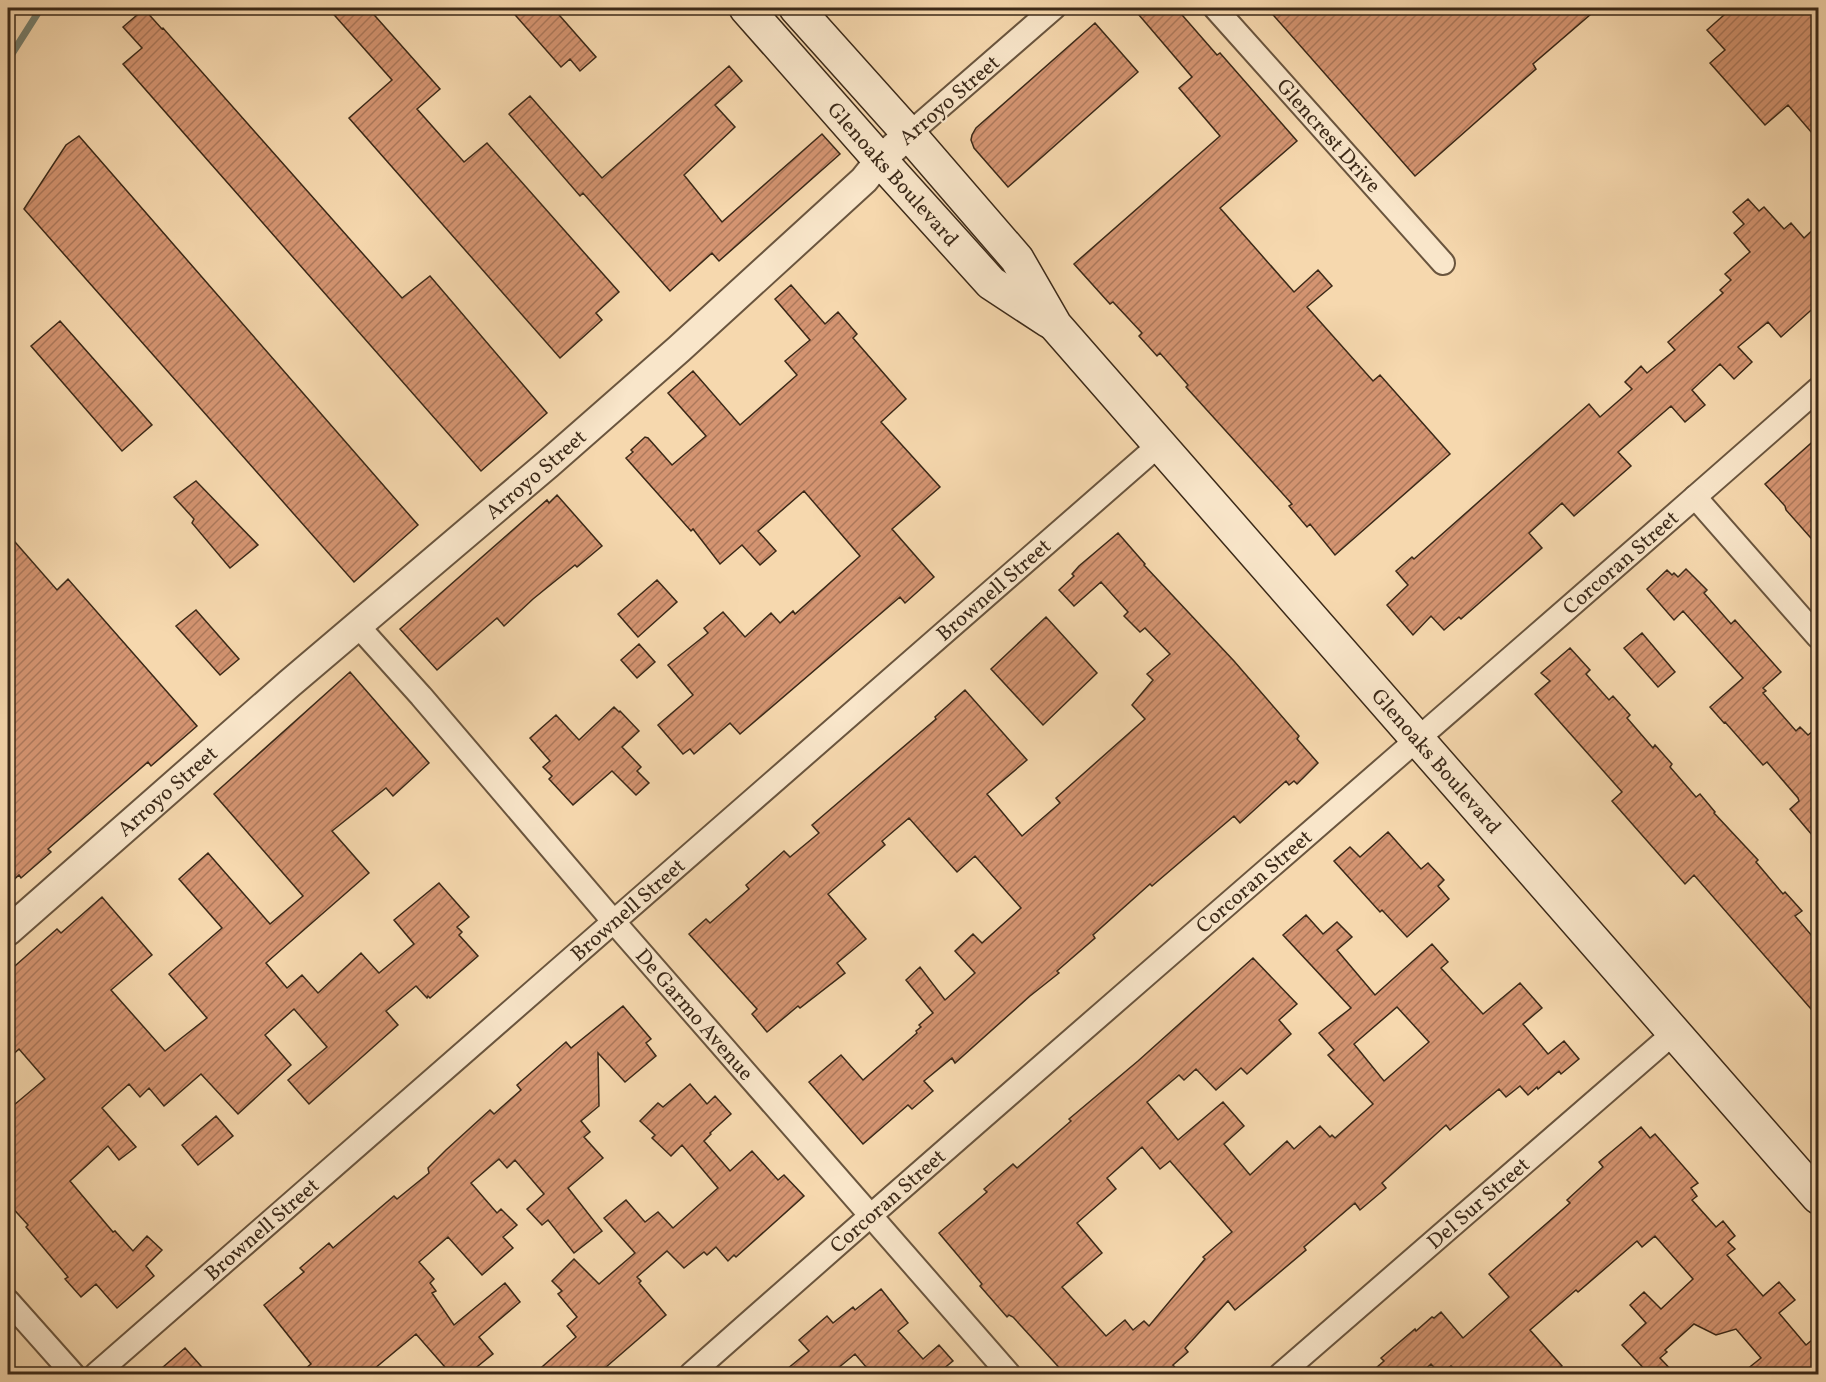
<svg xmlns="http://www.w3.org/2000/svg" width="1826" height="1382" viewBox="0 0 1826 1382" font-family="Vollkorn,serif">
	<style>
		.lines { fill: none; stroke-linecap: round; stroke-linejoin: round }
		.stream { stroke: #76806f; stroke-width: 7 }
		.building { fill: url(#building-hatch); stroke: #3b2918; stroke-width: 1.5; fill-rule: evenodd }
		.minor-casing { stroke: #6a553e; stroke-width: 26 }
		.tertiary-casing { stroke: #6a553e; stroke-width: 32 }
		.secondary-casing { stroke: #3b2918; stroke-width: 36 }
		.minor { stroke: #f9e6ca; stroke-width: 22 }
		.tertiary { stroke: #f9e6ca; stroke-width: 28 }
		.secondary { stroke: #f9e6ca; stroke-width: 33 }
		.labels { text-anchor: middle; stroke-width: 4.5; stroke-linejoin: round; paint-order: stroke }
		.street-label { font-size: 21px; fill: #3b2918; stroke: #f9e6ca }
	</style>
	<defs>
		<pattern id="building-hatch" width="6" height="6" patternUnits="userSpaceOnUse" patternTransform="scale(1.5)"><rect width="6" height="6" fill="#d49471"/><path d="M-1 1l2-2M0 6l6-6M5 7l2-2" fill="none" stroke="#ad795c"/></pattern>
	</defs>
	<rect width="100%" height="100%" fill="#f6d8ae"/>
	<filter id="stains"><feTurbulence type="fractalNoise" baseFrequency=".00333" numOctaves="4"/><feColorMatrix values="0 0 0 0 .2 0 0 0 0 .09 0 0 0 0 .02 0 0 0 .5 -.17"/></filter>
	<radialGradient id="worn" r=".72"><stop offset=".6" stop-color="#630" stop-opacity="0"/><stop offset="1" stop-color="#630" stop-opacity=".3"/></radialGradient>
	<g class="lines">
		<path class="stream" d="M8 60 41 8"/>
	</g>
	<path class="building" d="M328 8H368L440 89 417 109 464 162 487 143 619 292 596 313 602 320 560 358 349 118 392 80Z
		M509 8H553L596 57 580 71 570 59 561 67Z
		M1133 8H1176L1217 55 1220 53 1297 141 1220 208 1294 292 1318 270 1332 286 1307 307 1373 381 1380 375 1450 454 1335 555 1310 524 1307 527 1289 506 1292 504 1186 387 1188 385 1160 353 1157 356 1139 336 1142 333 1113 302 1110 304 1074 264 1220 136 1179 88 1192 77Z
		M1267 8H1598L1533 64 1536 69 1415 176Z
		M1732 8H1818V140L1788 105 1765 125 1710 63 1725 50 1707 30Z
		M144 9 162 29 163 28 402 298 430 276 547 413 481 471 123 64 142 48 123 27Z
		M1095 23 1138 72 1008 187 974 148 971 140 972 135 976 128Z
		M729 66 742 81 715 105 735 127 684 175 722 222 822 134 840 154 719 261 712 253 670 291 583 193 580 196 509 114 530 96 602 178Z
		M79 136 418 525 354 582 24 209 66 145Z
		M1748 199 1759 211 1764 207 1784 229 1791 223 1804 238 1818 225V304L1781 337 1768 322 1738 347 1752 362 1734 379 1720 364 1692 390 1705 405 1685 422 1671 406 1618 452 1631 466 1574 516 1562 503 1529 533 1542 548 1461 619 1459 617 1444 630 1431 616 1413 635 1387 605 1408 585 1396 571 1412 557 1414 559 1589 404 1600 417 1632 389 1625 382 1641 366 1647 373 1675 350 1668 342 1723 293 1720 290 1731 280 1725 274 1750 252 1734 233 1744 224 1733 212Z
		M791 285 825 324 838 312 857 334 853 338 906 399 881 422 940 487 892 529 934 577 905 603 900 597 740 734 730 723 694 754 690 749 683 754 658 725 693 695 668 665 708 633 704 628 723 612 745 637 771 613 780 623 793 611 795 614 860 556 804 491 758 531 776 551 760 565 742 545 720 564 693 529 691 531 626 458 633 452 631 450 645 437 648 438 672 465 706 436 668 393 693 371 740 425 797 375 785 361 810 340 775 299Z
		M60 321 152 425 122 451 31 346Z
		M1818 437V546L1786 510 1785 506 1765 484Z
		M196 481 258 545 230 568 192 523 194 519 174 497Z
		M557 495 602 546 577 567 575 565 533 599 504 626 497 618 437 670 400 629 547 500 549 503Z
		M1118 533 1145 564 1144 565 1234 661 1299 736 1297 739 1318 763 1297 784 1294 781 1289 785 1286 781 1240 823 1234 816 1152 886 1150 884 1093 935 1095 938 1057 971 1059 973 1030 996 955 1063 952 1058 924 1081 933 1091 912 1109 908 1105 863 1144 809 1082 841 1055 863 1080 917 1033 916 1031 921 1027 919 1025 933 1013 906 980 920 967 945 1000 975 973 955 951 973 934 982 943 1021 908 975 856 957 872 909 818 882 841 885 845 828 894 866 939 837 963 845 973 800 1008 798 1006 767 1032 752 1014 757 1009 689 934 706 919 710 923 749 889 746 885 784 851 790 857 819 833 812 825 936 719 935 717 965 690 1027 760 987 794 1022 836 1060 803 1056 798 1145 719 1132 705 1153 680 1147 674 1170 654 1145 628 1140 632 1124 616 1128 612 1101 582 1074 606 1059 590 1074 576 1072 574 1079 566Z
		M8 534 57 590 68 579 197 726 151 766 148 762 48 849 51 852 21 878 19 875 8 885Z
		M1686 569 1707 590 1704 593 1731 624 1735 620 1781 672 1763 688 1766 691 1763 693 1796 731 1800 727 1808 735 1818 727V842L1790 809 1799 801 1798 798 1767 762 1763 765 1725 722 1724 723 1710 707 1743 678 1683 611 1674 620 1647 589 1667 570 1672 575 1674 573 1678 577Z
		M657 580 677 602 638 637 618 614Z
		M196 610 239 659 220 675 176 626Z
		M1046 617 1097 673 1043 725 991 669Z
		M1642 633 1675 672 1658 687 1624 648Z
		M639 644 655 662 637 678 621 660Z
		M1570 648 1590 670 1586 674 1609 700 1613 696 1630 715 1627 718 1653 748 1655 745 1672 764 1670 767 1696 797 1700 794 1715 812 1714 813 1758 860 1756 862 1783 894 1785 892 1802 911 1795 916 1818 943V1017L1694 875 1685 884 1612 801 1622 792 1535 694 1550 681 1541 673Z
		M350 672 429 763 393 796 386 788 332 831 369 873 266 963 287 988 302 975 318 993 361 953 379 973 414 944 394 920 439 883 469 917 457 927 462 932 459 935 478 956 430 998 428 996 427 998 416 986 386 1011 398 1025 309 1104 288 1080 327 1047 294 1009 265 1035 291 1065 238 1114 201 1074 164 1106 149 1088 140 1097 129 1084 102 1108 136 1147 119 1160 108 1146 70 1181 113 1232 115 1231 133 1251 147 1236 162 1250 146 1266 154 1276 117 1308 96 1284 81 1297 65 1279 68 1277 26 1227 28 1225 8 1203V1110L45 1079 19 1049 8 1059V972L57 929 61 933 102 897 152 955 111 990 165 1051 207 1018 169 974 222 928 179 879 208 853 270 924 303 896 214 794Z
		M614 707 619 712 620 711 639 731 622 747 641 767 637 771 649 783 636 795 612 771 573 805 549 779 552 776 543 767 550 761 530 738 556 715 579 740Z
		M1388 832 1421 869 1428 863 1444 880 1438 886 1449 899 1407 937 1382 910 1380 912 1334 861 1350 847 1360 857Z
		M1306 915 1323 934 1337 922 1352 937 1337 950 1375 995 1432 944 1448 962 1441 968 1483 1014 1520 983 1542 1008 1523 1024 1548 1054 1564 1041 1579 1059 1561 1074 1559 1071 1538 1089 1537 1087 1528 1095 1520 1086 1506 1097 1499 1089 1450 1130 1446 1125 1382 1183 1386 1188 1360 1210 1355 1203 1304 1247 1306 1250 1235 1310 1228 1301 1185 1348 1188 1352 1173 1365 1181 1374H1065L1013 1317 1009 1315 1007 1317 980 1286 982 1284 939 1233 987 1192 984 1189 1013 1164 1017 1168 1071 1121 1069 1119 1138 1061 1253 958 1297 1004 1279 1020 1291 1034 1247 1074 1241 1068 1216 1090 1196 1069 1184 1080 1179 1075 1147 1102 1178 1140 1223 1102 1244 1126 1224 1144 1250 1175 1287 1141 1294 1149 1320 1126 1330 1137 1332 1135 1335 1138 1373 1104 1328 1055 1334 1050 1319 1033 1351 1008 1283 935ZM1397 1007 1429 1042 1384 1081 1354 1044ZM1142 1147 1160 1169 1170 1161 1232 1232 1203 1257 1205 1259 1149 1326 1144 1321 1133 1330 1125 1320 1106 1336 1062 1287 1102 1253 1077 1223 1116 1189 1107 1178Z
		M623 1006 651 1039 646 1043 656 1056 625 1082 598 1053 599 1106 581 1121 590 1132 584 1137 603 1158 568 1188 602 1231 574 1253 548 1220 542 1225 527 1209 544 1194 515 1160 507 1168 499 1159 471 1183 497 1213 501 1209 517 1225 503 1237 513 1248 482 1275 448 1237 419 1262 434 1279 430 1283 436 1291 432 1293 454 1325 505 1283 520 1302 479 1337 493 1354 468 1374H451L416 1334 368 1374H299L311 1364 264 1305 304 1272 300 1268 329 1243 333 1248 394 1196 397 1199 429 1173 428 1168 446 1150 490 1110 494 1114 521 1090 517 1085 566 1042 571 1048Z
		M690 1084 707 1104 715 1096 731 1114 710 1133 711 1134 704 1141 730 1171 752 1151 778 1180 784 1175 804 1196 736 1257 734 1255 728 1261 716 1247 707 1255 704 1252 684 1268 667 1251 637 1277 641 1281 639 1283 666 1315 598 1374H534L576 1337 567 1326 577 1317 558 1294 562 1291 552 1281 574 1259 599 1284 635 1253 604 1218 626 1200 645 1222 658 1212 673 1228 718 1188 682 1145 671 1156 652 1138 655 1135 640 1121 658 1103 663 1107Z
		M216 1116 233 1136 198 1165 182 1145Z
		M1641 1127 1650 1138 1655 1134 1698 1183 1691 1188 1697 1196 1692 1200 1716 1227 1723 1221 1735 1236 1728 1242 1735 1249 1727 1255 1763 1296 1779 1282 1795 1300 1779 1313 1806 1345 1818 1335V1365L1808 1374H1741L1761 1358 1736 1329 1716 1335 1694 1324 1665 1350 1667 1352 1660 1358 1675 1374H1649L1622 1345 1646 1323 1630 1305 1644 1292 1661 1309 1693 1279 1655 1236 1642 1247 1637 1241 1578 1292 1576 1290 1530 1330 1562 1366 1552 1374H1459L1451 1366 1440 1374 1431 1364 1420 1374H1369L1384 1361 1381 1358 1415 1329 1416 1331 1432 1317 1434 1318 1441 1312 1463 1338 1509 1297 1489 1274 1570 1203 1567 1200 1603 1167 1599 1162Z
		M881 1289 908 1323 898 1331 923 1359 939 1345 953 1361 937 1374H872L855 1354 831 1374H781L809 1351 799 1340 827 1316 833 1323 853 1307 855 1310Z
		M185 1348 208 1374H155Z"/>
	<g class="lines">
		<defs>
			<g id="minor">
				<path id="s1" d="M1215 8 1443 263"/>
				<path d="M909 134 1054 8"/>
				<path d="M1695 497 1818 637"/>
				<path id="s2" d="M358 626 421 696 614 922 1009 1374"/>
				<path d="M8 1301 73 1374"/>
				<path id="s3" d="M96 1374 1159 445"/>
				<path id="s4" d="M691 1374C1064 1043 1444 719 1818 389"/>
				<path id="s5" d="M1281 1374 1675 1032"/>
			</g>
			<g id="tertiary">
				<path id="s6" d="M8 931 289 684 548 464 679 349 864 180 880 160 909 134"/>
			</g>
			<g id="secondary">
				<path id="s7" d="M746 8 880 160 991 283 1049 321"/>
				<path id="s8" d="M796 8 909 134 1017 259 1055 325 1818 1197"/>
			</g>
		</defs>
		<use href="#minor" class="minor-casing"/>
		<use href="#tertiary" class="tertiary-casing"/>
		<use href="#secondary" class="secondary-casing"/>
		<use href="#minor" class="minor"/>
		<use href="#tertiary" class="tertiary"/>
		<use href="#secondary" class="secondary"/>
	</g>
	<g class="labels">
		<g class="street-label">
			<text transform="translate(949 100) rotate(-41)" y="7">Arroyo Street</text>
			<text dy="7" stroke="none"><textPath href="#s1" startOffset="171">Glencrest Drive</textPath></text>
			<text dy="7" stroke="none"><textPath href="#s7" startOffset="222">Glenoaks Boulevard</textPath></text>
			<text dy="7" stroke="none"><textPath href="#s6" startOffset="698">Arroyo Street</textPath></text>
			<text dy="7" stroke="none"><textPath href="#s4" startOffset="1234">Corcoran Street</textPath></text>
			<text dy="7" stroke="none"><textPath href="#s3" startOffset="1192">Brownell Street</textPath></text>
			<text dy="7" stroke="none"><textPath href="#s8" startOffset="990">Glenoaks Boulevard</textPath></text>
			<text dy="7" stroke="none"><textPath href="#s6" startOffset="212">Arroyo Street</textPath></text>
			<text dy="7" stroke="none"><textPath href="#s4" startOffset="748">Corcoran Street</textPath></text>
			<text dy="7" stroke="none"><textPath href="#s3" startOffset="706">Brownell Street</textPath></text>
			<text dy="7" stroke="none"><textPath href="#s2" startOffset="514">De Garmo Avenue</textPath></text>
			<text dy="7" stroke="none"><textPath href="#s4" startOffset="262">Corcoran Street</textPath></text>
			<text dy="7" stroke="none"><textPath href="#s5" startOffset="261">Del Sur Street</textPath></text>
			<text dy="7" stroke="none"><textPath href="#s3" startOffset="220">Brownell Street</textPath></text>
		</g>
	</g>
	<rect width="1826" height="1382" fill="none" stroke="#f6d8ae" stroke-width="30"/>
	<rect x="9" y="9" width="1808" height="1364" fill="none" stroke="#3b2918" stroke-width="3"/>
	<rect x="15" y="15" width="1796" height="1352" fill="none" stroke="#3b2918" stroke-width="1.5"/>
	<rect width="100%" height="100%" filter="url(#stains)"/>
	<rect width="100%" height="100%" fill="url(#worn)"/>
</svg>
